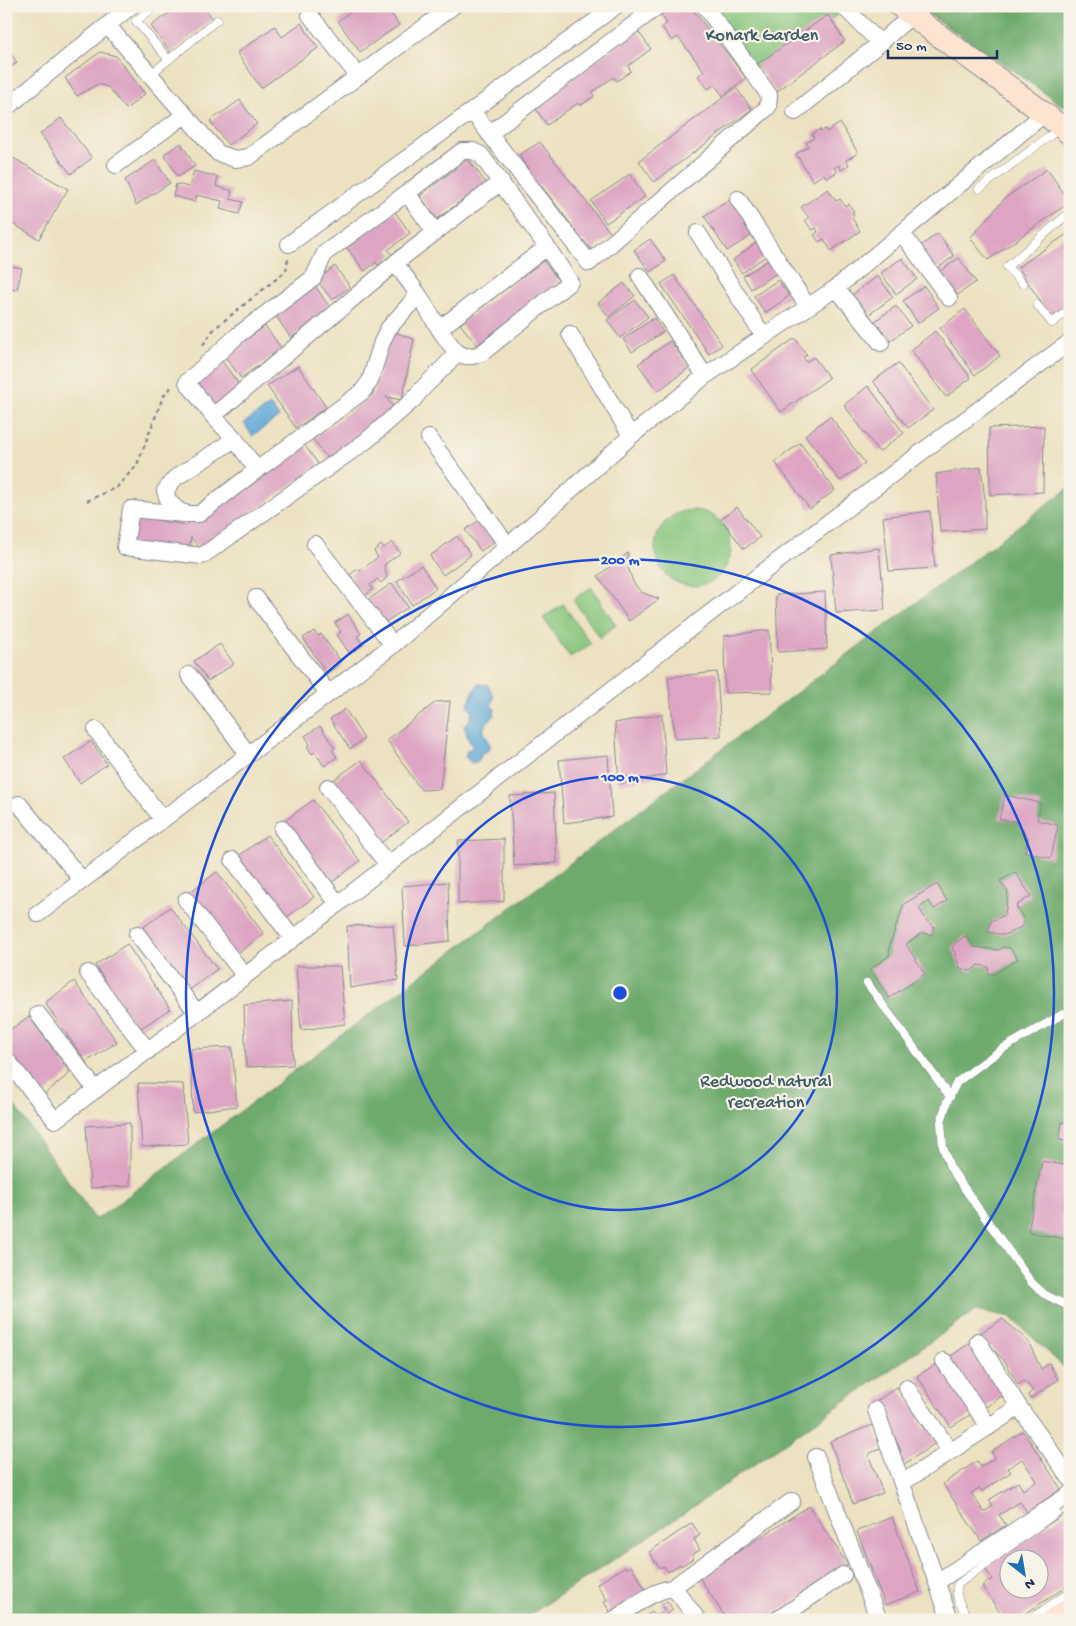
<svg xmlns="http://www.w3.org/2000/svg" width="1076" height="1626" viewBox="0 0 1076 1626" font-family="'Gochi Hand',sans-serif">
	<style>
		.green { fill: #87c57c; stroke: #517a6d }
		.forest { fill: #6daa6c; stroke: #446c65 }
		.water { fill: #60a9d7; stroke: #3e6c9a }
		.building { fill: #dda5c3; fill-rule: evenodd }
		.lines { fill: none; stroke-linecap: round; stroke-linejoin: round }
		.lane-casing { stroke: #84888f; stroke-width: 9 }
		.street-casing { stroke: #84888f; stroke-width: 18 }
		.secondary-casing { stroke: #84888f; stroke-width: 24 }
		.path { stroke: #84888f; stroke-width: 2.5; stroke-dasharray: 4 4; stroke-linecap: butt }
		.lane { stroke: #fff; stroke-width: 8 }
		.street { stroke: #fff; stroke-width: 16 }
		.secondary { stroke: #fde4d1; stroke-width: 22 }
		.ring { fill: none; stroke: #1d4ed8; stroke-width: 2.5 }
		.labels { text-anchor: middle; stroke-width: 4.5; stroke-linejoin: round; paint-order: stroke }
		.park-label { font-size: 18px; fill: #3b5c67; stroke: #f7f3e8 }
		.centre { fill: #1d4ed8; stroke: #f7f3e8; stroke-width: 2.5 }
		.ring-label { font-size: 15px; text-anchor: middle; font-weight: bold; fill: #1d4ed8; stroke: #f7f3e8; stroke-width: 4.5; stroke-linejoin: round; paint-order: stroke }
	</style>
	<rect width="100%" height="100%" fill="#f7f3e8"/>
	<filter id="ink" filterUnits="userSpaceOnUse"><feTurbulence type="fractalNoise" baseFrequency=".02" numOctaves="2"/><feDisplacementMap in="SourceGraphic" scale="10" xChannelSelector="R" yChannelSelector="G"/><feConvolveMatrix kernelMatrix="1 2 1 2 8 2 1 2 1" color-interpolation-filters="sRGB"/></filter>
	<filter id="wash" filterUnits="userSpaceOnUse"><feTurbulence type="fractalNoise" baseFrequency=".0096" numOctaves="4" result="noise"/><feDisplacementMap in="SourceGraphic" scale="20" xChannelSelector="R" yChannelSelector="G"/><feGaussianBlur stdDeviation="1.12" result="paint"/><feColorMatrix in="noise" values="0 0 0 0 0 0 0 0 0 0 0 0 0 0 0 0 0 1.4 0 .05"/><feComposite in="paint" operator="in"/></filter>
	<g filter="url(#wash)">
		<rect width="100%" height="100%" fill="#ece1c0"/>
		<path class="green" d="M706 6H851L757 69Z
			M655 548a38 38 0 1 1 76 0a38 38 0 1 1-76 0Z
			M591 587 616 625 600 638 573 600Z
			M563 604 591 644 570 657 543 618Z"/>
		<path class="forest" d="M916 6H1070V111L1009 68Z
			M1070 487V1373L1011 1317 976 1310 680 1516 522 1620H6V1094L96 1220Z"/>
		<path class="water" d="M270 405 279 417 252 436 244 423Z
			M479 684 488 685 494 696 491 705 495 709 494 716C491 719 487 721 485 725 480 733 491 739 490 748L486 752H481V756L478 762 471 763 465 757 467 750 473 747C468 742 467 733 464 726L470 719 472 710 468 707C469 700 474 689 479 684Z"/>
		<g id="blocks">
			<path class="building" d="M179 6H203L213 19 171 53 151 26Z
				M358 6H386L399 25 360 52 338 21Z
				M664 6H690L746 78 723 96 714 84 708 89 698 76 704 71 678 37 672 41 662 27 667 23 658 11Z
				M828 15 845 41 776 92 756 65Z
				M301 23 318 48 261 88 237 53 275 26 282 37Z
				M638 31 651 49 628 66 631 71 617 81 614 77 592 92 594 96 580 106 578 103 547 125 533 105Z
				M6 45 17 63 6 69Z
				M100 52 116 56 145 94 126 109 108 87 98 84 77 96 65 78Z
				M736 88 752 109 654 182 639 161Z
				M240 100 257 124 228 145 210 121Z
				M61 118 92 158 71 174 40 134Z
				M840 123 858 153 846 160 849 165 841 170 839 165 834 168 837 172 827 178 824 174 813 181 796 154 809 146 806 143 814 138 812 134 820 129 821 132 825 129 827 132Z
				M540 142 612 235 592 250 583 240 578 245 567 231 573 227 540 184 536 187 524 172 528 169 519 155Z
				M181 143 195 166 178 177 164 154Z
				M6 154 68 189 39 239 6 220Z
				M468 159 486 183 437 219 420 196Z
				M155 160 170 183 136 205 125 180Z
				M1047 169 1070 202 988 260 970 238 1005 198Z
				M194 171 218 177 216 186 232 191 230 199 243 202 239 214 220 209 222 201 197 195 195 202 173 196 176 184 189 187Z
				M630 174 645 197 606 223 591 201Z
				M828 189 836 201 840 199 845 206 849 204 854 212H852L854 216 852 218 860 231 831 251 824 239 819 242 814 235 818 232 816 228 812 230 805 220 809 218 801 207Z
				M731 199 754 234 727 251 704 216Z
				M395 212 410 233 388 250 392 255 378 265 376 262 365 271 347 248Z
				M1070 232V304L1051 318 1018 267Z
				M938 233 954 256 934 271 918 248Z
				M650 239 666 261 650 272 634 250Z
				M757 242 767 255 742 273 733 260Z
				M902 258 917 279 896 294 881 273Z
				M959 258 976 282 956 296 939 272Z
				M543 260 559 281 477 345 460 324Z
				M769 260 777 273 751 289 743 276Z
				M6 265 22 268 17 290 6 288Z
				M335 266 350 287 332 300 317 280Z
				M674 275 722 345 709 354 661 284Z
				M878 276 893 297 867 316 852 295Z
				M778 280 789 296 765 313 754 296Z
				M313 283 331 309 291 338 273 312Z
				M624 283 635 296 609 317 598 303Z
				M924 286 939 308 918 323 903 301Z
				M635 300 648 317 620 338 607 320Z
				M896 306 911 326 890 341 875 321Z
				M965 309 1000 356 975 375 940 328Z
				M654 318 663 332 632 352 623 339Z
				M265 326 282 349 241 378 224 355Z
				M392 331 414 339 402 400 386 397 396 411 329 461 313 439 373 394Z
				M935 331 971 378 946 397 911 350Z
				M795 338 807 355 803 357 806 362 814 357 829 378 781 412 751 370Z
				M670 341 690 367 658 391 638 364Z
				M222 361 240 386 210 409 191 383Z
				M898 363 933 410 908 428 873 381Z
				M298 366 326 407 296 428 267 386Z
				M868 386 904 433 879 452 844 405Z
				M830 416 865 463 840 481 805 435Z
				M1044 426 1043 492 990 495 989 428Z
				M303 443 319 465 200 549 191 537 189 553 127 544 132 516 186 525Z
				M800 443 835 490 810 509 775 462Z
				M981 467 985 500V529L940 532 936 474Z
				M737 507 760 537 744 549 721 519Z
				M930 511 935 568 889 571 883 517Z
				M481 519 496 540 481 551 465 530Z
				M457 536 471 555 443 575 430 556Z
				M392 542 400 553 384 565 387 577 381 583 377 579 370 585 373 589 365 596 359 589 348 582 353 578 350 575 357 569 360 571 378 557 374 551 381 545 384 548Z
				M879 548 885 610 836 613 831 555Z
				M628 553V567L633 582 641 592 659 599 629 621 598 576Z
				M421 565 436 588 412 605 397 581Z
				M392 583 408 607 384 623 368 600Z
				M825 592 827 649 778 652 776 595Z
				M348 614 361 634 357 636 363 645 350 654 337 635 341 632 335 623Z
				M769 630 772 692 725 693 724 636Z
				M314 631 318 636 321 634 342 663 327 674 303 638Z
				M220 644 234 664 208 681 194 661Z
				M717 672 721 736 675 739 668 677Z
				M450 701 440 789 421 790 387 740 436 702Z
				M345 709 364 739 350 749 330 719Z
				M662 714 666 775 619 784 615 723Z
				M320 726 335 748 332 750 337 757 324 766 315 752 312 754 307 746 310 744 305 736Z
				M91 741 107 764 80 783 64 759Z
				M608 755 612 817 564 823 559 760Z
				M361 760 408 822 378 845 331 782Z
				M554 793 557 863 514 866 510 796Z
				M1005 795 1041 803 1037 820 1058 825 1051 858 1025 852 1028 838 1018 822 999 819Z
				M313 800 360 861 330 884 283 822Z
				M267 835 314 897 283 920 236 858Z
				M504 839V901L458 904V841Z
				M217 872 264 934 234 956 187 894Z
				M1015 872 1031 896 1016 906 1023 918V926L1005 935 988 932 991 921 1005 915 1008 892 1000 881Z
				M448 882 450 941 405 946 402 886Z
				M937 884 947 901 934 909 929 901 919 908 927 921 934 926 932 935 922 933 906 944 925 974 889 998 870 969 889 956 890 944 904 904Z
				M170 907 217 969 187 992 140 930Z
				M393 925 398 980 350 988 347 926Z
				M965 936 974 947 999 950 1003 947 1010 948 1018 959 994 974 988 973 989 967 978 965 971 971 960 968 952 946Z
				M127 944 170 1009 138 1030 95 965Z
				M296 966H340L345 1024 301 1030Z
				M74 981 117 1042 86 1062 45 1003Z
				M292 1001 293 1065 246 1067 244 1005Z
				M29 1016 70 1073 41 1097 6 1052V1033Z
				M232 1047 237 1106 193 1112 191 1049Z
				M138 1083 183 1084 188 1144 142 1147Z
				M1062 1122 1070 1124V1142L1059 1140Z
				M130 1123V1186L90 1188 86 1126Z
				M1042 1161 1070 1166V1174L1063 1209 1070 1210V1240L1028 1232Z
				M1003 1319 1028 1341 1041 1369 1049 1363 1058 1380 1030 1399 1028 1395 1033 1390 1024 1381 1018 1385 1005 1361 977 1335Z
				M970 1343 1005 1394 980 1411 945 1360Z
				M939 1362 973 1413 951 1427 917 1376Z
				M897 1387 921 1417 918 1420 925 1430 928 1428 937 1442 903 1465 896 1457 901 1451 894 1436 890 1439 877 1401Z
				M873 1425 882 1448 868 1454 883 1493 853 1504 830 1441Z
				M1023 1431 1061 1489 1027 1512 1020 1502 999 1515 1006 1525 981 1541 943 1484 977 1461 981 1467 995 1458 991 1452ZM1022 1459 1037 1481 1023 1490 1018 1482 989 1500 993 1506 984 1512 971 1493 979 1488 982 1491 1011 1472 1008 1468Z
				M809 1506 848 1565 765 1620H727L699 1577Z
				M1070 1510V1584L1016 1620H1005L982 1586 992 1579 984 1567ZM1008 1558H1038V1588H1008Z
				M892 1517 920 1592 885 1605 857 1531Z
				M692 1523 700 1535 694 1539 700 1550 692 1555 694 1558 681 1566 680 1564 668 1572 664 1566 660 1568 649 1552Z
				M626 1566 628 1569 631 1566 646 1590 611 1613 604 1602 607 1600 597 1584Z
				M667 1601 673 1610 666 1614 670 1620H651L648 1614 652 1611 656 1616 665 1611 661 1605Z"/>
		</g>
	</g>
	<g filter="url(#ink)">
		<use href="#blocks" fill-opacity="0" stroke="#84888f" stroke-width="1"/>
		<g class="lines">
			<defs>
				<path id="lane" d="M155 6 136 21 168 59
					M150 75 217 20
					M979 189 1060 128
					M1023 284 1007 267 1070 212
					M1037 305 1052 323 1070 309
					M867 983 950 1097
					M1063 1014 1002 1049 957 1082 947 1102 941 1122 943 1147 950 1167 976 1205 1031 1282 1044 1294 1070 1307
					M969 1620C963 1608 953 1597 958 1584L1056 1513
					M1029 1620 1070 1592"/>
				<path id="street" d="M843 6 880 43
					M310 15 358 76
					M108 26 218 153 235 159 249 157 453 6
					M6 108 131 6
					M472 111 589 263 768 107 769 95 705 6
					M795 112 880 43 912 15
					M489 134 658 6
					M116 165 185 115
					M407 193 325 253 313 278 238 335 187 382 213 416 235 439 257 470 362 392 370 381 382 342 388 329 418 295
					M738 199 808 307
					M698 233 764 337
					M902 233 949 298
					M289 244 616 6
					M395 263C403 274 412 285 420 297 428 310 449 348 460 354 467 358 475 356 482 353L570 282 547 247 481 155 473 151H462L407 193 435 232
					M640 276 705 376
					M836 288 881 343
					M439 329 547 247
					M570 334 631 436
					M213 416 395 263 501 182
					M429 438 508 546
					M235 439 175 478 165 491 169 502 179 511 188 514H199L257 470
					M131 509 125 547 202 556 366 441 413 400 421 390 458 353
					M131 509 184 514
					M315 544 393 645
					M256 598 328 693
					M189 675 248 754
					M96 730 162 819
					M328 787 388 865
					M19 804 82 880
					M282 829 338 904
					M233 860 293 939
					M186 900 245 976
					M38 914 393 645 508 546 631 436 705 376 836 288 1045 113
					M137 934 197 1013
					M88 973 148 1051
					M38 1014 96 1090
					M6 1059 55 1120C248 977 435 827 624 680 771 565 920 452 1070 342
					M944 1361 989 1427
					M907 1388 950 1451
					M1019 1407 1070 1478
					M876 1410 950 1620
					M816 1457 879 1620
					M902 1483 1019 1407 978 1341
					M937 1582 1070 1494
					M672 1588 792 1501
					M613 1620C631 1609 651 1591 672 1588L678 1593 698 1620
					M777 1620 843 1575"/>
				<path id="secondary" d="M900 6C956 50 1015 89 1070 134
					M1053 1620 1070 1609"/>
			</defs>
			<use href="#lane" class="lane-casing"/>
			<use href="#street" class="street-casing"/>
			<use href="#secondary" class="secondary-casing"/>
			<path class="path" d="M203 345 214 329 286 271 288 258
				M87 501 117 487 137 465 163 397 173 385"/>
			<use href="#lane" class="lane"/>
			<use href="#street" class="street"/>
			<use href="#secondary" class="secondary"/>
		</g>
	</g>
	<g class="ring">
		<circle cx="620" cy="993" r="217"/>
		<circle cx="620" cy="993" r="434"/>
	</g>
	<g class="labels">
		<g class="park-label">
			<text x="762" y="40">Konark Garden</text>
			<text x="766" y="1086">Redwood natural<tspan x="766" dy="21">recreation</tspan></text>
		</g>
	</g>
	<circle cx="620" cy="993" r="8" class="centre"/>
	<g class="ring-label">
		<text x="620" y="564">200 m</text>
		<text x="620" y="781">100 m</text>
	</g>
	<rect width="1076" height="1626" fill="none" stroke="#f7f3e8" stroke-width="25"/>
	<g transform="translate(1024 1574) rotate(149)"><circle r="24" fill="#f7f3e8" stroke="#9fa5b1"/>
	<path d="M0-4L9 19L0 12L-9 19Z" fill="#1f6fb2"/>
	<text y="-8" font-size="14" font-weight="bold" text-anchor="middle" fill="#1b2f5e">N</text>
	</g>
	<path d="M888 50v8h109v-8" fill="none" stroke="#1b2f5e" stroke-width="2.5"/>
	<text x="896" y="50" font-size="15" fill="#1b2f5e" stroke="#f7f3e8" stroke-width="4" paint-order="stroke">50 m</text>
</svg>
